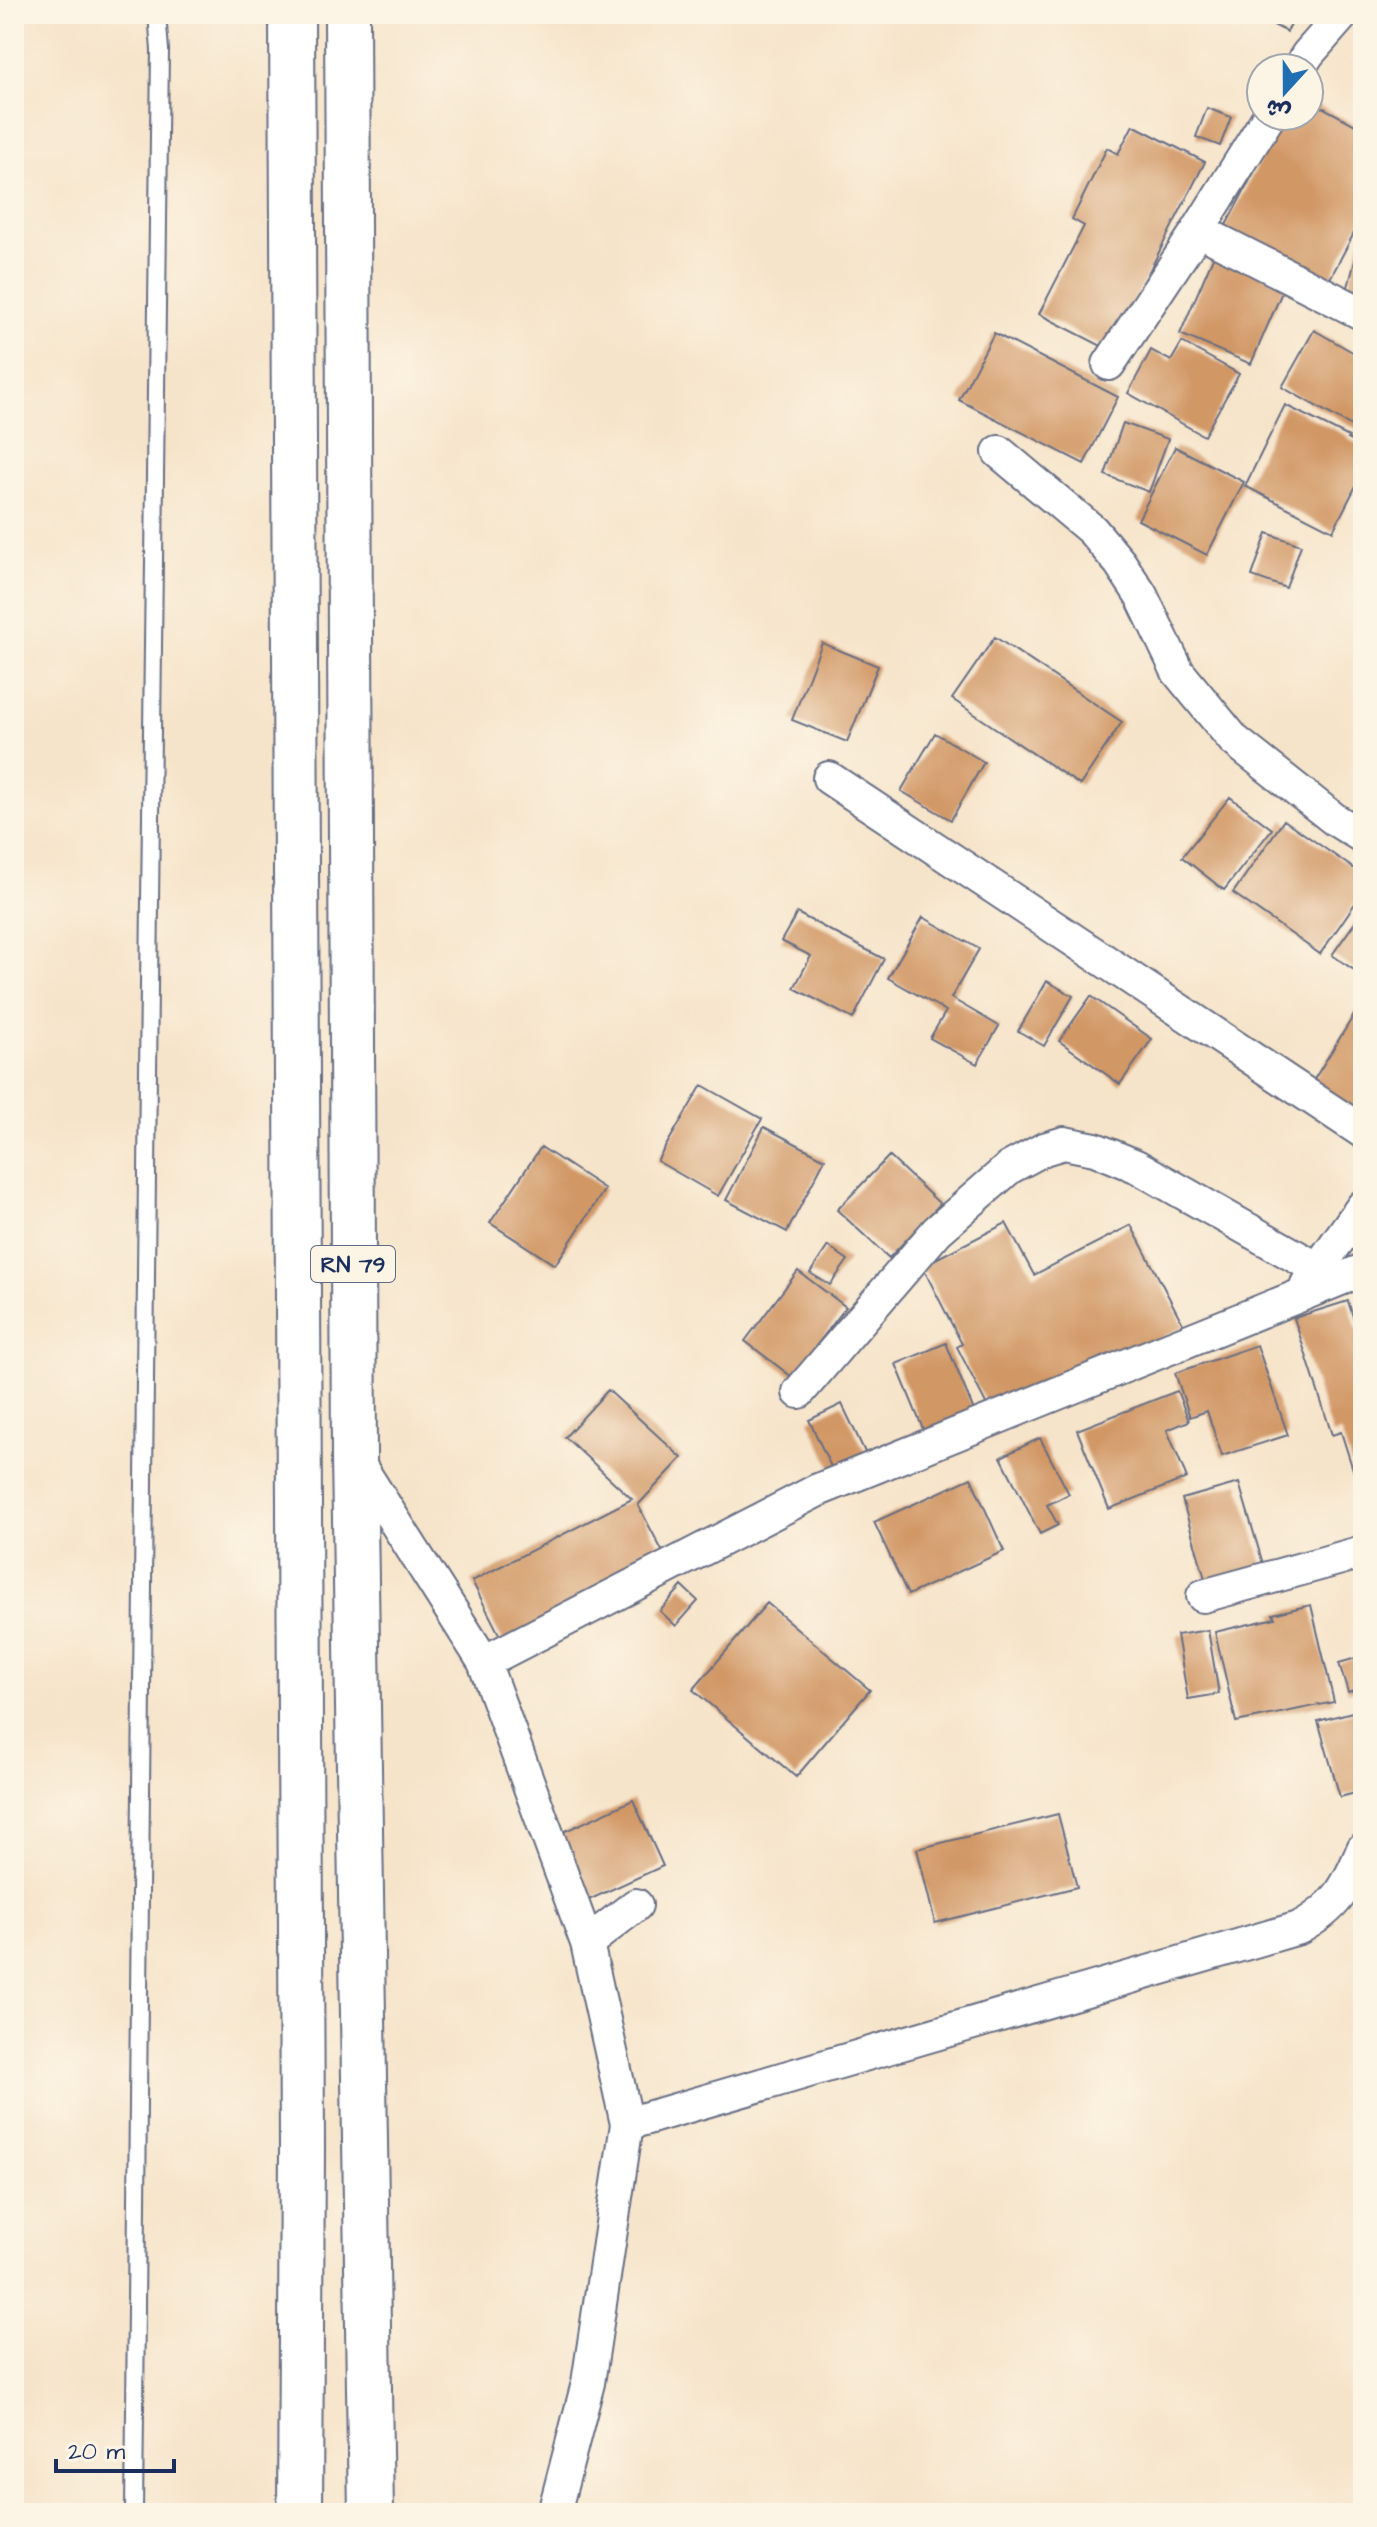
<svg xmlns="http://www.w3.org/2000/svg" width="1377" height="2527" viewBox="0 0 1377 2527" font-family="'Architects Daughter','Playpen Sans Arabic',sans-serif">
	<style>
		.building { fill: #d19765 }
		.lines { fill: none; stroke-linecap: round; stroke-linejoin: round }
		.service-casing { stroke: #686e84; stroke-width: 20 }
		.minor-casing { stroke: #686e84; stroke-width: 36 }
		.trunk-casing { stroke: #686e84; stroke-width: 48 }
		.service { stroke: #fff; stroke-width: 16 }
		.minor { stroke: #fff; stroke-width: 32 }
		.trunk { stroke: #fff; stroke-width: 44 }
		.labels { text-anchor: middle; stroke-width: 8; stroke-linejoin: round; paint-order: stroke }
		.shield { fill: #fcf5e5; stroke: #5e6a86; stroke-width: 2 }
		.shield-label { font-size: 22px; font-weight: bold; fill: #1b2f5e }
	</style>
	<rect width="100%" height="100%" fill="#fcf5e5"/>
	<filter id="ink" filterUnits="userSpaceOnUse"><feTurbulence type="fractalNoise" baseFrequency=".0125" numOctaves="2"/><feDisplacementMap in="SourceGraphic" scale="16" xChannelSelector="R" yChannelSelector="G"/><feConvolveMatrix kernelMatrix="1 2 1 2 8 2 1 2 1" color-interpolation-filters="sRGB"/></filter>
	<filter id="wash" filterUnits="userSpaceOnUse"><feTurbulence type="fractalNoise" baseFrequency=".006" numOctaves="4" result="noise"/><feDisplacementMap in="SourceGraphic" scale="32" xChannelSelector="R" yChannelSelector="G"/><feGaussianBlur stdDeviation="1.8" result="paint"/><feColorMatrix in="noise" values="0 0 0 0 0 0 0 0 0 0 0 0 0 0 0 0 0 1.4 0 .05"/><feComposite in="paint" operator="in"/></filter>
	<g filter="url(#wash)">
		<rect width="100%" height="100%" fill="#f6e4ca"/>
		<g id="blocks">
			<path class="building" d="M1258 14H1296L1287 32 1256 16Z
				M1309 100 1363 129V168L1360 173 1363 175V216L1322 294 1218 240 1284 116H1309Z
				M1207 108 1231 117 1220 146 1196 137Z
				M1133 125 1205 162 1109 350 1039 314 1084 226 1072 219 1107 148 1118 154Z
				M1362 235H1363V315L1342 309Z
				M1214 255 1285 285 1251 364 1180 334Z
				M1314 330 1363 358V422L1359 430 1282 387Z
				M994 333 1118 397 1084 464 959 400Z
				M1182 342 1239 374 1204 436 1128 393 1151 350 1171 361Z
				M1285 405 1349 437 1348 439 1363 447V472L1333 531 1245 486Z
				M1123 423 1168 439 1149 492 1105 475Z
				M1175 447 1244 482 1207 555 1138 520Z
				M1267 533 1301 545 1286 588 1252 576Z
				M995 637 1122 722 1080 785 952 699Z
				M822 643 878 666 847 742 792 720Z
				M935 733 984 762 951 820 901 791Z
				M1230 797 1272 829 1224 890 1182 857Z
				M1284 820 1363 875V892L1320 954 1233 893Z
				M1363 911V976L1332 955Z
				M797 913 884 959 853 1019 794 988 811 956 781 941Z
				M923 917 979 949 951 998 999 1026 977 1064 930 1038 946 1011 888 978Z
				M1047 981 1073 996 1044 1046 1018 1031Z
				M1091 996 1152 1039 1120 1084 1059 1041Z
				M1359 1007 1363 1009V1118L1310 1086Z
				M702 1085 762 1119 718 1196 657 1161Z
				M764 1127 825 1159 787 1232 726 1200Z
				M541 1147 605 1189 555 1265 490 1223Z
				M889 1156 940 1204 889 1258 837 1210Z
				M1006 1223 1034 1275 1131 1225 1184 1326 996 1423 957 1347 962 1344 922 1266Z
				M828 1246 848 1260 830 1285 810 1273Z
				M798 1271 846 1307 792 1377 745 1341Z
				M1348 1301 1363 1348 1362 1498 1341 1432 1332 1435 1294 1318Z
				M946 1343 982 1430 932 1451 896 1364Z
				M1257 1345 1288 1435 1222 1456 1207 1411 1190 1417 1175 1373Z
				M608 1390 682 1458 638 1505 666 1558 503 1642 472 1581 632 1499 565 1437Z
				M1177 1391 1189 1421 1167 1430 1187 1478 1109 1509 1077 1430Z
				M842 1404 873 1469 839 1484 809 1420Z
				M1040 1438 1069 1494 1047 1505 1058 1525 1040 1534 1001 1457Z
				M971 1478 1004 1551 908 1595 874 1522Z
				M1239 1483 1266 1574 1208 1589 1182 1499Z
				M682 1586 698 1601 676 1626 660 1611Z
				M767 1603 870 1690 796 1777 693 1690Z
				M1311 1605 1334 1702 1236 1722 1215 1632 1275 1618 1273 1614Z
				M1208 1630 1219 1694 1188 1699 1177 1635Z
				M1363 1656V1687L1348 1692 1339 1663Z
				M1360 1710 1363 1719V1791L1340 1797 1318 1721Z
				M633 1800 663 1866 569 1909 563 1832Z
				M1058 1814 1077 1887 935 1923 917 1849Z"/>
		</g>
	</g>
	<g filter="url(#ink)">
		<use href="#blocks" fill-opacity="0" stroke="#686e84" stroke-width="2"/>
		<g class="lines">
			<defs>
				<path id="service" d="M134 2513C135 1692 154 871 160 50L157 14"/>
				<path id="minor" d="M1299 68 1308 54 1343 14
					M1198 230 1363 314
					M1109 364 1198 230 1269 116
					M999 452 1092 530 1120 563 1141 595 1178 672 1234 740 1334 819 1363 837
					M829 778 1363 1132
					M1307 1284 1363 1206
					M799 1392 937 1231 1009 1168 1044 1149 1064 1143 1095 1149 1136 1166 1318 1269
					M354 1457 484 1662 587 1943 627 2124 588 2383 554 2513
					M1203 1596 1363 1552
					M484 1662 818 1490 1363 1270
					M587 1943 636 1905
					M627 2124 1299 1928C1337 1907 1347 1888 1363 1849"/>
				<path id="trunk" d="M292 14 302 2148 300 2513
					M347 14 354 1457 371 2513"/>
			</defs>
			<use href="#service" class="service-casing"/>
			<use href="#minor" class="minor-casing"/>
			<use href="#trunk" class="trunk-casing"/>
			<use href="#service" class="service"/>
			<use href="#minor" class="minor"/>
			<use href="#trunk" class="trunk"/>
		</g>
	</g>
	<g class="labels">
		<rect class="shield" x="311" y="1246" width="84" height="36" rx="6"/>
		<g class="shield-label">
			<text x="353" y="1272">RN 79</text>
		</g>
	</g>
	<rect width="1377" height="2527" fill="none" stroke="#fcf5e5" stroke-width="48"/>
	<g transform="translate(1285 92) rotate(201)"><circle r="38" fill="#fcf5e5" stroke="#a2a6af" stroke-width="2"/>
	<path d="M0-6L14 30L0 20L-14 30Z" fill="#1f6fb2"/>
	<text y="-12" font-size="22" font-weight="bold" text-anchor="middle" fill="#1b2f5e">ش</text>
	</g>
	<path d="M56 2459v12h118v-12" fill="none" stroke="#1b2f5e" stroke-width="4"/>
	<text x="68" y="2459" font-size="24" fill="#1b2f5e" stroke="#fcf5e5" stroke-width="6" paint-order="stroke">20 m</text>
</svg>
